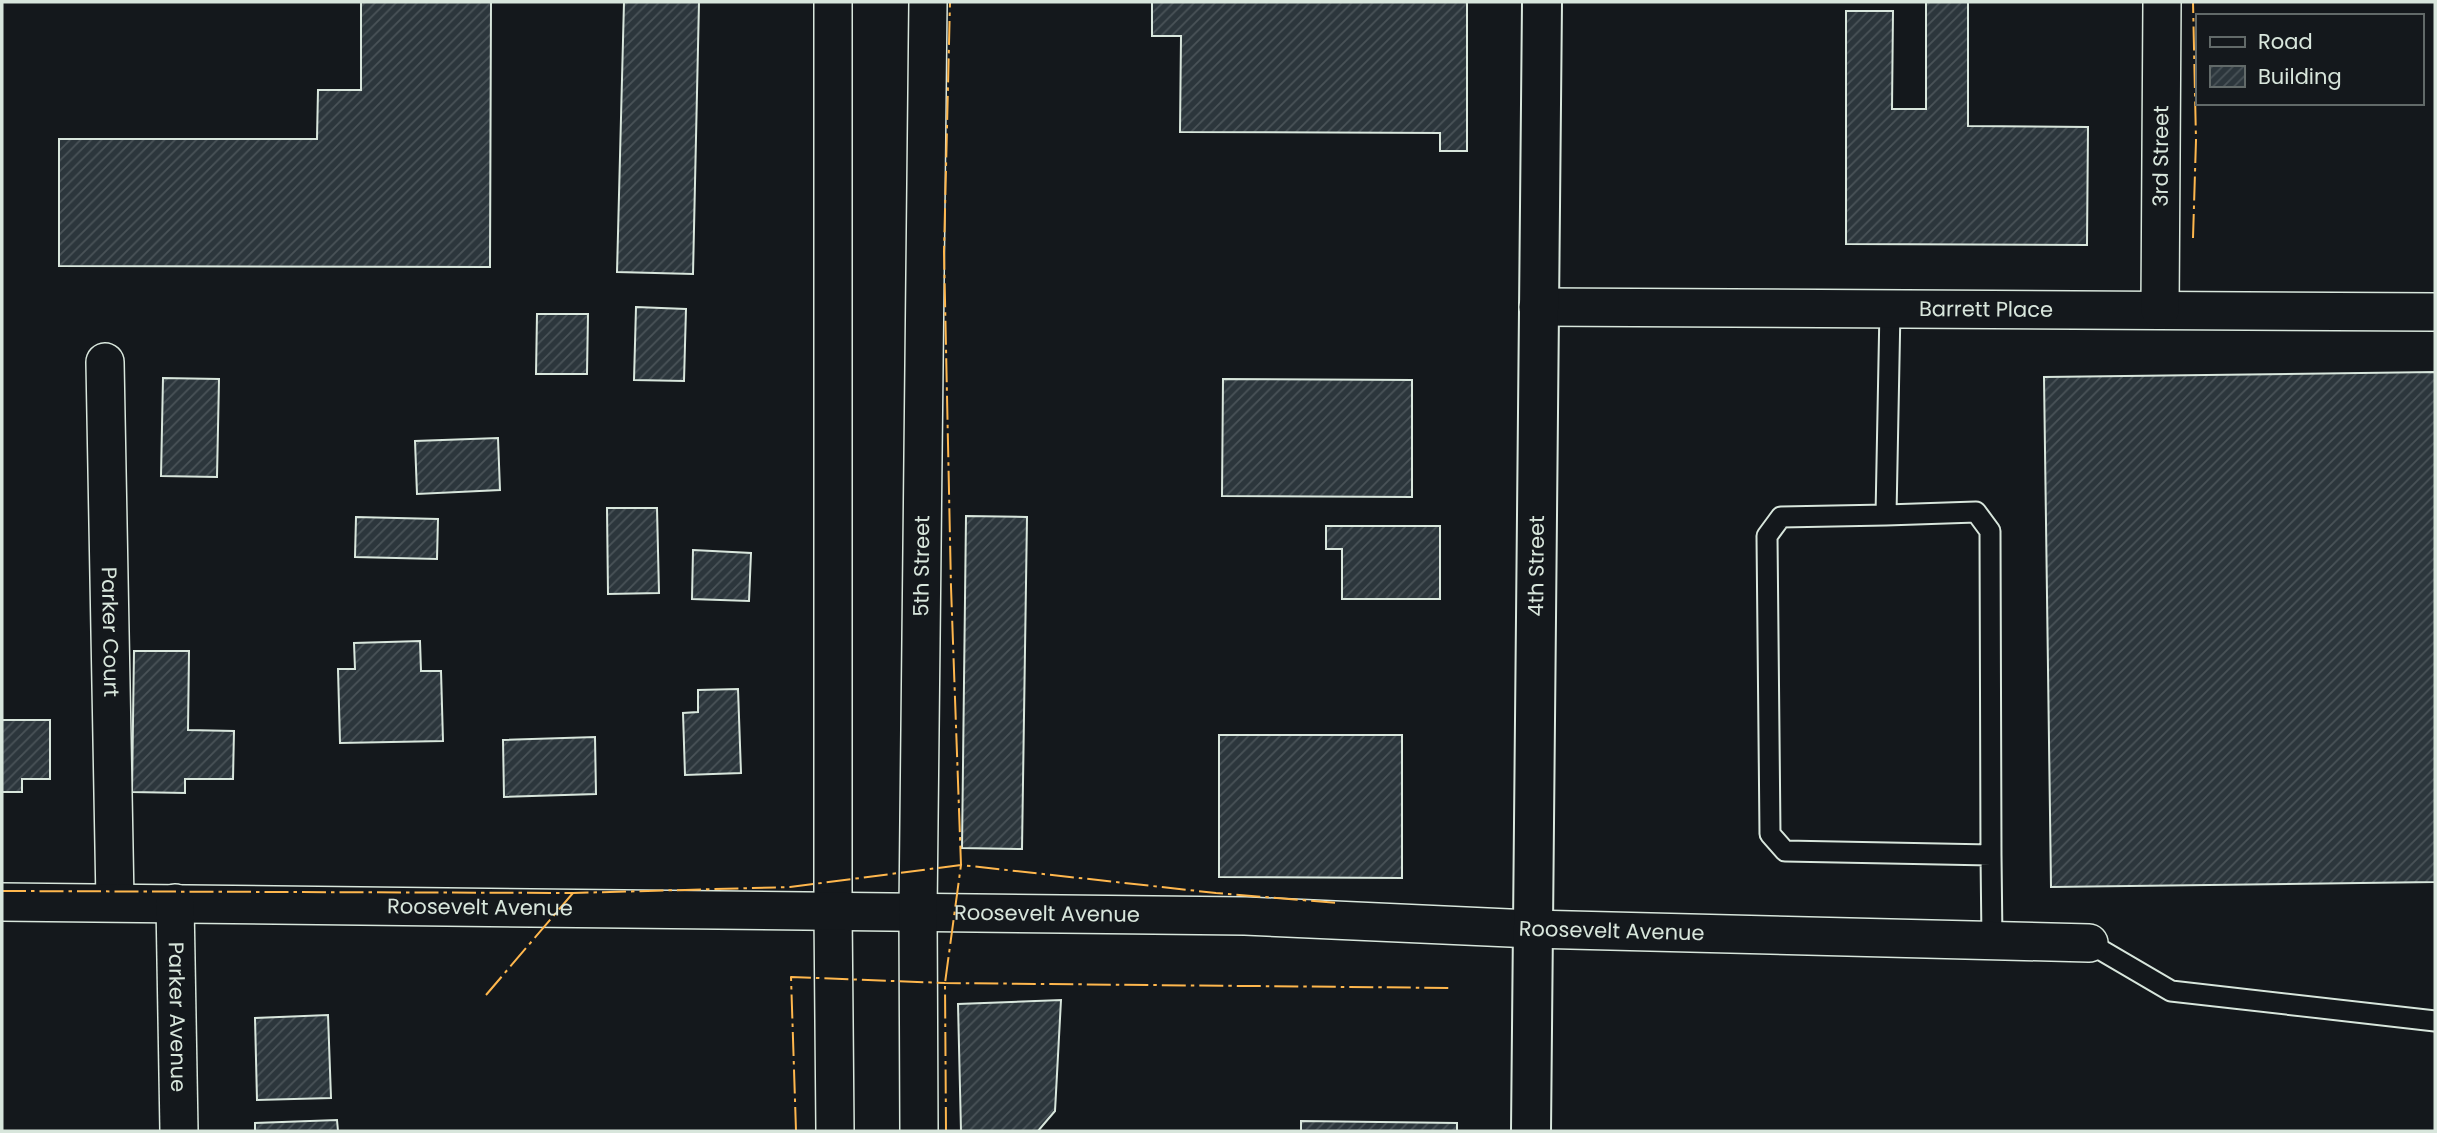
<svg xmlns="http://www.w3.org/2000/svg" width="2437" height="1133" viewBox="0 0 2437 1133" font-family="Poppins,sans-serif">
	<style>
		.building { fill: url(#building-hatch); stroke: #d8e6dc; stroke-width: 2 }
		.lines { fill: none; stroke-linecap: round; stroke-linejoin: round }
		.lane-casing { stroke: #d8e6dc; stroke-width: 23 }
		.street-casing { stroke: #d8e6dc; stroke-width: 40 }
		.primary-casing { stroke: #d8e6dc; stroke-width: 42 }
		.lane { stroke: #14181c; stroke-width: 19 }
		.street { stroke: #14181c; stroke-width: 37 }
		.primary { stroke: #14181c; stroke-width: 38 }
		.power { stroke: #ffb74d; stroke-width: 2; stroke-dasharray: 24 5 3.5 5; stroke-linecap: butt }
		.labels { text-anchor: middle; stroke-width: 5; stroke-linejoin: round; paint-order: stroke }
		.street-label { font-size: 21px; fill: #d8e6dc; stroke: #14181c }
	</style>
	<defs>
		<pattern id="building-hatch" width="6" height="6" patternUnits="userSpaceOnUse" patternTransform="scale(1.75)"><rect width="6" height="6" fill="#2c363c"/><path d="M-1 1l2-2M0 6l6-6M5 7l2-2" fill="none" stroke="#4a5358"/></pattern>
	</defs>
	<rect width="100%" height="100%" fill="#14181c"/>
	<path class="building" d="M361 2H491L490 267 59 266V139H317L318 90H361Z
		M624 2H699L693 274 617 272Z
		M1152 2H1467V151H1440V133L1180 132 1181 36H1152Z
		M1926 2H1968V126L2088 127 2087 245 1846 244V11H1893L1892 109H1926Z
		M636 307 686 309 684 381 634 380Z
		M537 314H588L587 374H536Z
		M2435 372V882L2051 887 2044 377Z
		M163 378 219 379 217 477 161 476Z
		M1223 379 1412 380V497L1222 496Z
		M498 438 500 490 417 494 415 441Z
		M607 508H657L659 593 608 594Z
		M966 516 1027 517 1022 849 962 848Z
		M356 517 438 519 437 559 355 557Z
		M1326 526H1440V599H1342V549H1326Z
		M693 550 751 553 749 601 692 599Z
		M420 641 421 671H441L443 741 340 743 338 669H355L354 643Z
		M134 651H189L188 730 234 731 233 779H185V793L132 792Z
		M738 689 741 773 685 775 683 713 698 712V690Z
		M2 720H50V779H22V792H2Z
		M1219 735H1402V878L1219 877Z
		M595 737 596 794 504 797 503 740Z
		M1061 1000 1055 1111 1038 1131H961L958 1004Z
		M328 1015 331 1098 257 1100 255 1018Z
		M337 1120 338 1131H255V1123Z
		M1301 1121 1457 1123V1131H1301Z"/>
	<g class="lines">
		<defs>
			<path id="lane" d="M1886 515 1976 512 1990 531 1991 855 1785 851 1770 834 1767 536 1781 517 1886 515 1890 309
				M1991 855 1992 941
				M2089 943 2171 991 2435 1021"/>
			<g id="street">
				<path d="M833 2V911L835 1131"/>
				<path id="s1" d="M1538 307 2435 312"/>
				<path id="s2" d="M2160 310 2162 2"/>
				<path id="s3" d="M105 362 115 901"/>
				<path id="s4" d="M2 902 1245 916 1531 929 2089 943"/>
				<path id="s5" d="M175 903 179 1131"/>
				<path id="s6" d="M919 1131 918 912 928 2"/>
			</g>
			<g id="primary">
				<path id="s7" d="M1531 1131 1542 2"/>
			</g>
		</defs>
		<use href="#lane" class="lane-casing"/>
		<use href="#street" class="street-casing"/>
		<use href="#primary" class="primary-casing"/>
		<use href="#lane" class="lane"/>
		<use href="#street" class="street"/>
		<use href="#primary" class="primary"/>
		<path class="power" d="M2193 238 2196 140 2193 2
			M2 891 573 893 790 887 961 865 1216 893 1338 903
			M486 995 573 893
			M796 1131 791 977 945 983 1451 988
			M946 1131 945 983 961 865 951 587 944 252 950 2"/>
	</g>
	<g class="labels">
		<g class="street-label">
			<text dy="7" stroke="none"><textPath href="#s2" startOffset="154">3rd Street</textPath></text>
			<text dy="7" stroke="none"><textPath href="#s1" startOffset="448">Barrett Place</textPath></text>
			<text dy="7" stroke="none"><textPath href="#s6" startOffset="565">5th Street</textPath></text>
			<text dy="7" stroke="none"><textPath href="#s7" startOffset="565">4th Street</textPath></text>
			<text dy="7" stroke="none"><textPath href="#s3" startOffset="270">Parker Court</textPath></text>
			<text dy="7" stroke="none"><textPath href="#s4" startOffset="478">Roosevelt Avenue</textPath></text>
			<text dy="7" stroke="none"><textPath href="#s4" startOffset="1045">Roosevelt Avenue</textPath></text>
			<text dy="7" stroke="none"><textPath href="#s4" startOffset="1610">Roosevelt Avenue</textPath></text>
			<text dy="7" stroke="none"><textPath href="#s5" startOffset="114">Parker Avenue</textPath></text>
		</g>
	</g>
	<rect width="2437" height="1133" fill="none" stroke="#d8e6dc" stroke-width="7"/>
	<rect x="2196" y="14" width="228" height="91" fill="#14181c" stroke="#626a69" stroke-width="2"/>
	<rect x="2210" y="37" width="35" height="10" fill="#14181c" stroke="#626a69" stroke-width="2"/>
	<text x="2258" y="49" font-size="21" fill="#d8e6dc">Road</text>
	<rect x="2210" y="66" width="35" height="21" fill="url(#building-hatch)" stroke="#626a69" stroke-width="2"/>
	<text x="2258" y="84" font-size="21" fill="#d8e6dc">Building</text>
</svg>
